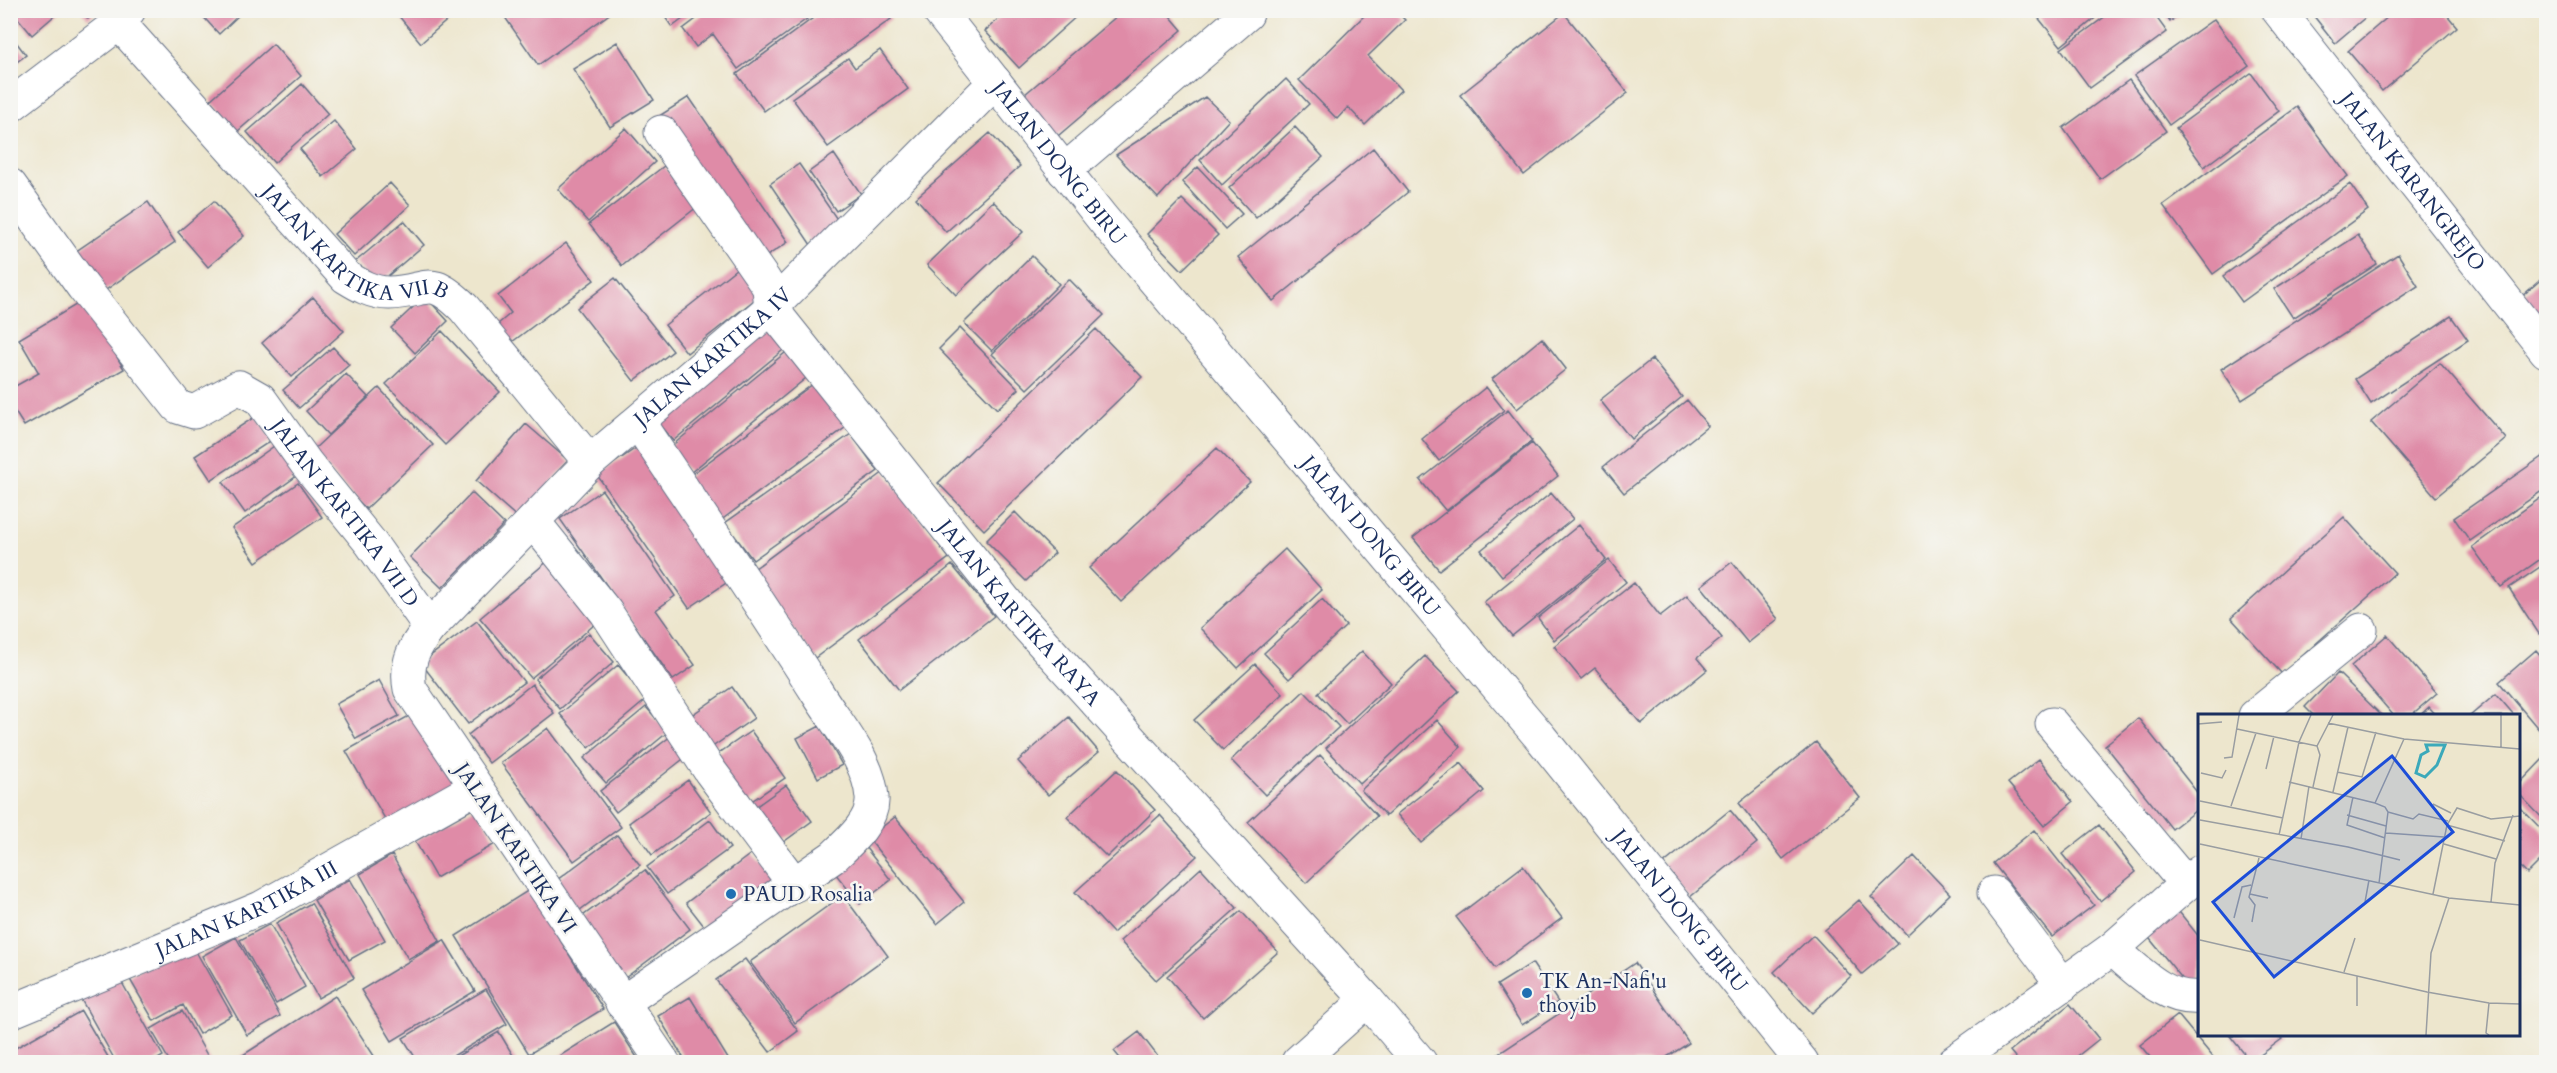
<svg xmlns="http://www.w3.org/2000/svg" width="2557" height="1073" viewBox="0 0 2557 1073" font-family="Cardo,serif">
	<style>
		.building { fill: #df8ba7 }
		.lines { fill: none; stroke-linecap: round; stroke-linejoin: round }
		.street-casing { stroke: #646f85; stroke-width: 35 }
		.street { stroke: #fff; stroke-width: 33 }
		.poi-dot { fill: #1f6fb2; stroke: #f6f6f2; stroke-width: 2 }
		.labels { text-anchor: middle; stroke-width: 5; stroke-linejoin: round; paint-order: stroke }
		.street-label { font-size: 21px; fill: #1b2f5e; stroke: #f6f6f2 }
		.poi-label { font-size: 21px; fill: #1b2f5e; stroke: #f6f6f2; text-anchor: start }
		.inset-river { fill: none; stroke: #3ba9ba; stroke-width: 3 }
		.inset-road { fill: none; stroke: #999da1; stroke-width: 1.5 }
		.view { fill: #1d4ed8; fill-opacity: 0.15; stroke: #1d4ed8; stroke-width: 3 }
		.inset-edge { fill: none; stroke: #1b2f5e; stroke-width: 3 }
	</style>
	<rect width="100%" height="100%" fill="#f6f6f2"/>
	<filter id="ink" filterUnits="userSpaceOnUse"><feTurbulence type="fractalNoise" baseFrequency=".0167" numOctaves="2"/><feDisplacementMap in="SourceGraphic" scale="12" xChannelSelector="R" yChannelSelector="G"/><feConvolveMatrix kernelMatrix="1 2 1 2 8 2 1 2 1" color-interpolation-filters="sRGB"/></filter>
	<filter id="wash" filterUnits="userSpaceOnUse"><feTurbulence type="fractalNoise" baseFrequency=".008" numOctaves="4" result="noise"/><feDisplacementMap in="SourceGraphic" scale="24" xChannelSelector="R" yChannelSelector="G"/><feGaussianBlur stdDeviation="1.35" result="paint"/><feColorMatrix in="noise" values="0 0 0 0 0 0 0 0 0 0 0 0 0 0 0 0 0 1.4 0 .05"/><feComposite in="paint" operator="in"/></filter>
	<g filter="url(#wash)">
		<rect width="100%" height="100%" fill="#ede6cd"/>
		<g id="blocks">
			<path class="building" d="M11 10H61L32 35Z
				M81 10H98L88 19Z
				M197 10H237L240 14 219 34Z
				M404 10H459L421 43 398 15Z
				M500 10H615L538 65Z
				M660 10H695L672 27Z
				M708 10H819L738 69 713 34 696 47 683 29Z
				M824 10H885L891 19 764 111 737 74Z
				M1008 10H1076L1079 14 1019 68 985 31Z
				M1124 10H1165L1182 30 1052 141 1018 100Z
				M1370 10H1395L1405 20 1368 56 1401 90 1365 125 1348 107 1337 119 1299 80Z
				M2032 10H2105L2061 46Z
				M2114 10H2151L2167 32 2090 88 2061 49Z
				M2162 10H2186L2170 22Z
				M2318 10H2374L2335 43 2313 15Z
				M2396 10H2443L2457 27 2382 91 2348 51Z
				M1564 13 1628 93 1524 175 1460 95Z
				M2214 19 2249 66 2169 125 2134 76Z
				M10 34 26 55 10 67Z
				M617 42 654 100 610 127 573 69Z
				M273 44 301 76 238 131 210 100Z
				M880 50 908 89 828 147 792 98 848 58 855 68Z
				M2251 73 2279 111 2204 167 2176 128Z
				M1286 79 1309 104 1222 185 1200 160Z
				M2129 80 2166 131 2100 179 2063 128Z
				M302 84 328 114 274 163 247 132Z
				M689 97 788 242 755 264 656 118Z
				M1205 97 1229 120 1158 198 1116 155Z
				M2297 107 2348 176 2213 274 2163 205Z
				M334 121 357 149 323 177 300 149Z
				M1295 127 1323 157 1256 218 1229 188Z
				M626 128 655 162 588 222 558 189Z
				M990 133 1020 166 946 232 916 198Z
				M1373 148 1408 192 1273 301 1238 257Z
				M834 154 861 194 836 211 809 172Z
				M799 164 841 225 811 245 770 184Z
				M664 166 697 207 622 266 589 224Z
				M1198 167 1242 214 1225 229 1182 182Z
				M390 183 410 205 354 256 334 234Z
				M2350 184 2368 210 2242 302 2223 276Z
				M1182 199 1218 235 1182 270 1147 234Z
				M214 201 244 236 208 267 178 232Z
				M993 201 1023 232 956 295 927 265Z
				M148 202 175 242 100 294 72 254Z
				M404 221 424 245 376 286 355 262Z
				M2358 235 2377 264 2293 318 2274 289Z
				M566 243 594 280 512 342 498 324 511 313 498 296Z
				M2398 254 2418 286 2242 400 2221 369Z
				M1032 256 1059 284 992 351 964 323Z
				M741 265 763 293 687 353 665 325Z
				M2546 275V345L2512 305Z
				M615 278 673 351 634 381 577 308Z
				M1069 279 1104 315 1027 389 992 354Z
				M425 296 448 321 415 353 391 328Z
				M313 297 344 331 292 377 262 343Z
				M84 300 124 369 24 426 10 404V389L39 373 19 339Z
				M2451 316 2468 340 2371 404 2355 379Z
				M768 321 788 346 673 441 652 416Z
				M960 328 1019 389 997 409 939 349Z
				M1096 329 1142 377 984 530 938 483Z
				M442 331 500 392 445 445 386 384Z
				M1542 338 1566 369 1517 409 1492 379Z
				M333 347 349 365 299 408 283 390Z
				M791 348 811 374 690 473 669 448Z
				M1652 359 1682 397 1631 439 1600 400Z
				M2440 363 2506 439 2436 497 2371 422Z
				M346 374 368 397 328 435 306 411Z
				M817 381 850 424 716 524 684 480Z
				M1486 387 1504 410 1439 461 1422 439Z
				M379 388 433 445 366 509 312 451Z
				M1687 400 1708 426 1624 493 1603 467Z
				M1508 410 1532 441 1446 511 1420 480Z
				M256 416 272 440 211 480 195 456Z
				M526 424 570 462 519 519 476 481Z
				M851 434 878 471 753 560 725 523Z
				M1532 443 1558 476 1439 570 1413 538Z
				M277 444 298 475 245 513 223 482Z
				M639 446 732 579 689 608 597 475Z
				M1217 448 1250 482 1121 602 1089 568Z
				M2543 456 2546 461V488L2470 541 2454 518Z
				M884 472 949 558 815 658 750 572Z
				M298 483 322 517 256 562 232 528Z
				M602 490 675 596 656 610 695 665 673 680 560 519Z
				M472 493 504 524 442 588 410 557Z
				M1551 493 1573 519 1502 576 1481 550Z
				M2546 494V555L2501 587 2472 547Z
				M1015 512 1055 553 1026 581 986 541Z
				M2344 517 2395 573 2282 674 2231 618Z
				M1579 525 1606 560 1512 636 1484 602Z
				M1285 549 1322 590 1238 668 1200 628Z
				M549 560 600 620 531 678 480 618Z
				M1609 560 1626 582 1554 640 1538 618Z
				M1732 562 1778 619 1748 643 1701 586Z
				M2546 563V629L2539 634 2509 588Z
				M952 565 994 616 899 690 859 639Z
				M1634 583 1660 616 1687 595 1722 638 1697 658 1707 670 1641 724 1595 668 1581 679 1554 646Z
				M1322 599 1346 626 1289 679 1264 653Z
				M477 621 524 682 468 724 421 663Z
				M589 633 614 662 560 709 535 679Z
				M2387 635 2437 693 2410 716H2394L2351 666Z
				M2536 650 2546 662V738L2499 682Z
				M1362 651 1391 683 1347 724 1318 693Z
				M1425 656 1459 691 1360 784 1326 748Z
				M1255 664 1283 694 1223 750 1194 720Z
				M618 665 647 699 589 748 560 714Z
				M2338 673 2382 716H2314L2305 707Z
				M379 680 399 716 356 739 336 704Z
				M532 684 554 713 489 763 468 735Z
				M732 687 754 718 708 750 686 719Z
				M1304 691 1339 727 1265 795 1231 760Z
				M2496 694 2515 716H2470Z
				M646 707 668 732 606 783 584 758Z
				M2429 707 2437 716H2419Z
				M418 711 460 784 388 824 346 751Z
				M1069 717 1099 752 1048 795 1018 761Z
				M2138 718 2200 796V807L2172 829 2105 745Z
				M1437 720 1461 747 1386 816 1361 790Z
				M820 726 842 765 818 778 797 738Z
				M548 728 621 827 574 861 501 763Z
				M751 731 785 778 743 807 709 760Z
				M671 736 687 756 616 812 600 791Z
				M1816 742 1860 798 1783 859 1739 803Z
				M1320 755 1377 816 1306 883 1248 822Z
				M2545 757 2546 759V822L2520 795V783Z
				M2039 759 2073 802 2044 826 2008 783Z
				M1461 763 1484 791 1421 843 1397 814Z
				M1117 770 1155 810 1107 857 1067 817Z
				M688 780 711 812 652 855 629 823Z
				M786 785 812 821 778 846 751 810Z
				M476 807 497 843 436 878 415 841Z
				M2520 807 2546 834V855L2527 874 2520 867Z
				M1730 810 1757 843 1690 897 1663 864Z
				M1160 815 1197 856 1113 933 1075 892Z
				M895 817 964 902 937 924 868 838Z
				M710 820 730 848 667 894 647 867Z
				M2099 825 2136 872 2100 901 2062 854Z
				M2034 830 2094 905 2052 937 1993 863Z
				M617 835 640 865 576 913 553 883Z
				M862 843 891 880 860 904 830 867Z
				M752 853 776 885 711 935 686 903Z
				M392 855 440 941 408 959 360 874Z
				M1914 856 1950 894 1907 935 1871 897Z
				M1523 866 1562 918 1495 968 1456 917Z
				M1201 868 1237 908 1156 980 1120 941Z
				M645 870 690 929 621 981 576 921Z
				M350 879 385 940 349 960 314 900Z
				M529 890 603 1009 529 1054 456 936Z
				M843 895 888 956 795 1023 750 962Z
				M1859 900 1898 944 1862 974 1825 930Z
				M311 903 354 978 318 998 276 923Z
				M2172 903 2200 938V978L2189 987 2141 928Z
				M1241 911 1278 952 1203 1018 1167 976Z
				M270 924 305 987 276 1004 240 940Z
				M1813 935 1851 976 1812 1013 1774 972Z
				M236 937 280 1016 247 1035 202 956Z
				M444 940 475 991 392 1041 361 990Z
				M190 941 232 1015 199 1034 183 1005 154 1021 128 976Z
				M745 959 798 1031 770 1052 716 980Z
				M1532 963 1558 1002 1522 1025 1497 985Z
				M1635 963 1689 1043 1659 1062H1503L1497 1055Z
				M116 972 163 1056 153 1062H116L78 994Z
				M486 989 507 1024 443 1062H418L403 1038Z
				M335 996 378 1062H232L254 1048Z
				M690 997 730 1062H686L658 1016Z
				M2070 1004 2099 1039 2070 1062H2019L2010 1051Z
				M81 1011 111 1062H10V1051Z
				M182 1011 211 1062H170L151 1029Z
				M2178 1015 2217 1062H2154L2140 1045Z
				M614 1022 640 1062H550Z
				M499 1032 517 1062H447Z
				M1139 1032 1162 1062H1123L1114 1051Z
				M2230 1036H2279L2282 1039 2251 1062Z"/>
		</g>
	</g>
	<g filter="url(#ink)">
		<use href="#blocks" fill-opacity="0" stroke="#646f85" stroke-width="1.5"/>
		<g class="lines">
			<defs>
				<g id="street">
					<path id="s1" d="M938 10 1102 218 1541 738 1802 1062"/>
					<path id="s2" d="M2278 10 2546 351"/>
					<path id="s3" d="M119 23 346 277C359 285 372 293 389 293 429 292 428 273 464 308L590 462"/>
					<path d="M10 106 119 23 129 10"/>
					<path id="s4" d="M661 132 764 280 769 288 771 308 1010 607 1367 1000 1420 1062"/>
					<path d="M1064 171 1247 14"/>
					<path id="s5" d="M10 185 83 287 178 407 194 412 239 387 260 399 306 463 370 542 430 627"/>
					<path d="M533 521 606 612 710 771 795 885"/>
					<path d="M2255 716 2361 630"/>
					<path d="M2052 724 2186 884"/>
					<path d="M1994 893 2063 985"/>
					<path d="M2112 949C2138 970 2165 1001 2200 997"/>
					<path d="M622 1003 833 857C848 843 874 821 872 798 870 761 837 725 818 694 760 602 698 512 638 422"/>
					<path id="s6" d="M10 1012 261 908 475 788"/>
					<path id="s7" d="M663 1062 410 689C405 663 414 647 430 627L590 462 771 308 995 82"/>
					<path d="M1298 1062 1367 1000"/>
					<path d="M1954 1062 2112 949 2200 872"/>
				</g>
			</defs>
			<use href="#street" class="street-casing"/>
			<use href="#street" class="street"/>
		</g>
	</g>
	<g class="poi-dot">
		<circle cx="731" cy="894" r="6"/>
		<circle cx="1527" cy="993" r="6"/>
	</g>
	<g class="labels">
		<g class="street-label">
			<text dy="7" stroke="none"><textPath href="#s1" startOffset="195">JALAN DONG BIRU</textPath></text>
			<text dy="7" stroke="none"><textPath href="#s2" startOffset="218">JALAN KARANGREJO</textPath></text>
			<text dy="7" stroke="none"><textPath href="#s3" startOffset="334">JALAN KARTIKA VII B</textPath></text>
			<text dy="7" stroke="none"><textPath href="#s7" startOffset="910">JALAN KARTIKA IV</textPath></text>
			<text dy="7" stroke="none"><textPath href="#s5" startOffset="513">JALAN KARTIKA VII D</textPath></text>
			<text dy="7" stroke="none"><textPath href="#s1" startOffset="681">JALAN DONG BIRU</textPath></text>
			<text dy="7" stroke="none"><textPath href="#s4" startOffset="603">JALAN KARTIKA RAYA</textPath></text>
			<text transform="translate(516 848) rotate(56)" y="7">JALAN KARTIKA VI</text>
			<text dy="7" stroke="none"><textPath href="#s6" startOffset="258">JALAN KARTIKA III</textPath></text>
			<text dy="7" stroke="none"><textPath href="#s1" startOffset="1167">JALAN DONG BIRU</textPath></text>
		</g>
		<g class="poi-label">
			<text x="743" y="901">PAUD Rosalia</text>
			<text x="1539" y="988">TK An-Nafi'u<tspan x="1539" dy="24">thoyib</tspan></text>
		</g>
	</g>
	<g transform="translate(2198 714)">
		<rect width="322" height="322" fill="#ede6cd"/>
		<path class="inset-river" d="M228 31H247L239 51 227 63 218 59 223 41 230 37Z"/>
		<path class="inset-road" d="M0 8 1 321M130 9 206 25 322 35M0 10 24 8M39 15 119 32M303 33V1M26 44 34 43 41 1M68 55 76 22M139 58 164 63 178 18M3 59 24 64 28 56M91 68 177 89 187 93 190 98M115 73 122 41 119 32 135 1M135 78 150 13M155 83 149 111 187 124M2 87 85 104M177 89 206 25M235 90 253 99M33 92 58 19M190 98 215 105 221 100 250 107M149 101 188 112M2 106 150 133 202 146M249 111 307 127M188 119 246 123M81 121 101 28 113 1M103 125 111 72M2 130 251 184 322 191M246 130 298 145M181 169 190 98M52 180 70 184M235 180 249 111 259 94 293 105 322 102M167 188 171 166M293 188 297 149 315 101M36 204 44 173 53 171M54 208 57 191 51 183 61 144M2 226 229 278 291 289 322 290M146 258 157 224M159 262V292M291 289 288 319 291 321M228 321 233 239 251 184"/>
		<path class="view" d="M194 42 255 118 76 263 15 188Z"/>
		<rect width="322" height="322" class="inset-edge"/>
	</g>
	<rect width="2557" height="1073" fill="none" stroke="#f6f6f2" stroke-width="36"/>
</svg>
